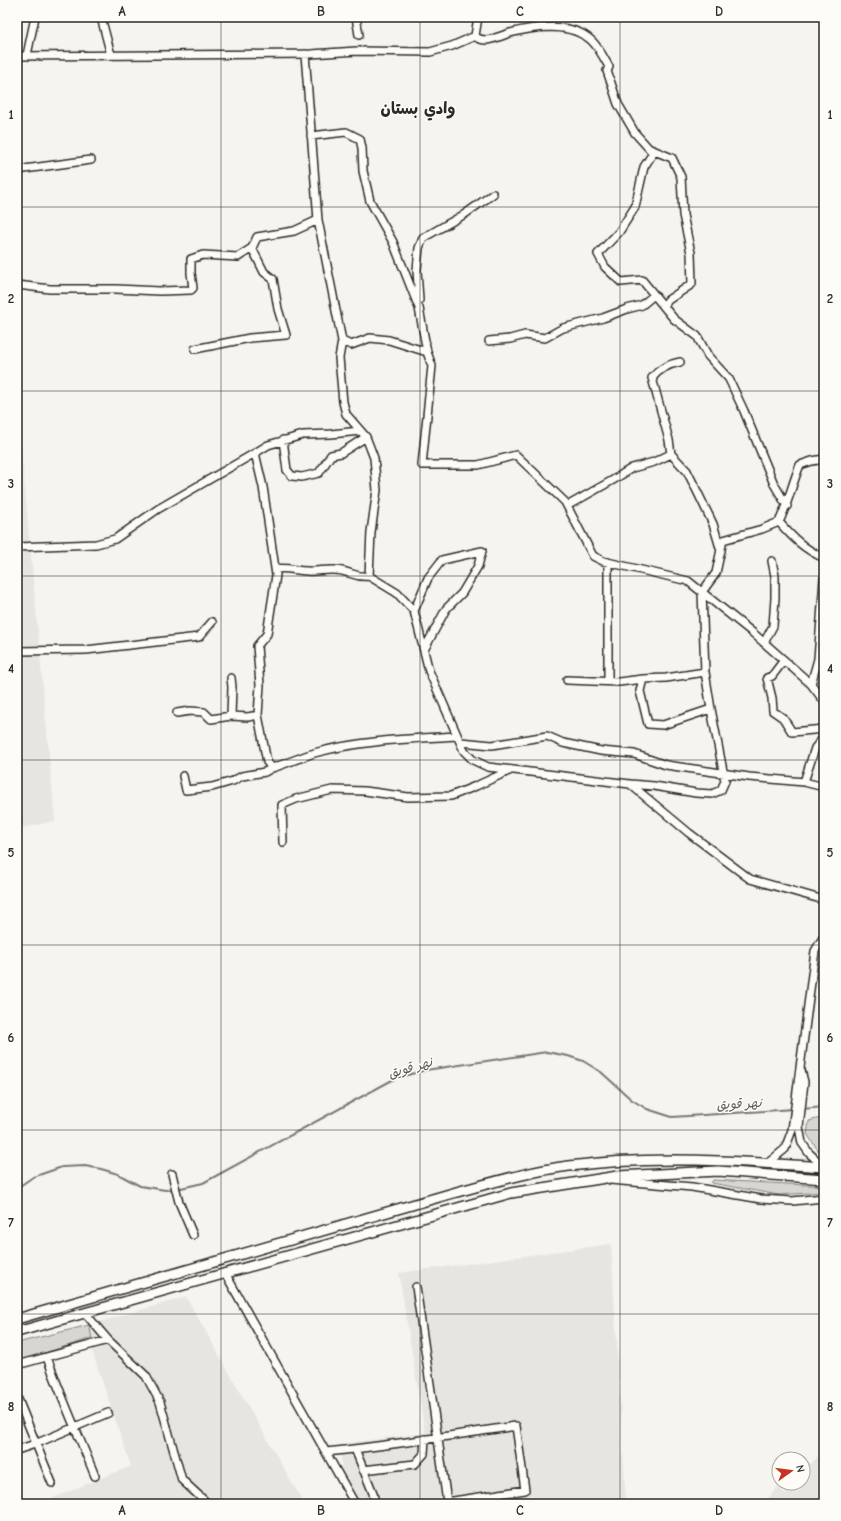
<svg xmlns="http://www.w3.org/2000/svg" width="841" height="1521" viewBox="0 0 841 1521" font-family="'Comic Neue','Playpen Sans Arabic',sans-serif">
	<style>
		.built { fill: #e6e5e0 }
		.green { fill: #d7d6d2; stroke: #81807e }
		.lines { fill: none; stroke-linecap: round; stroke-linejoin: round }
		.stream { stroke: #797877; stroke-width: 2 }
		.minor-casing { stroke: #2b2b2b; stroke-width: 10 }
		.major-casing { stroke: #2b2b2b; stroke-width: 12 }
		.minor { stroke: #fdfcf7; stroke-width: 7 }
		.major { stroke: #fdfcf7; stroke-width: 9 }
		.grid { fill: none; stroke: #2b2b2b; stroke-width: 1; stroke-opacity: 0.55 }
		.labels { text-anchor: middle; stroke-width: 3; stroke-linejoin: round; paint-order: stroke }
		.water-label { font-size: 13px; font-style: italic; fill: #585857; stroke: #fdfcf7 }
		.district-label { font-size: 16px; font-weight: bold; fill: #2b2b2b; stroke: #fdfcf7 }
		.neatline { fill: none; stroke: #2b2b2b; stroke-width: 1.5 }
		.grid-label { font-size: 13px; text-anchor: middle; font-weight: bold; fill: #2b2b2b }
	</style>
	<rect width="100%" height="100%" fill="#f5f4ef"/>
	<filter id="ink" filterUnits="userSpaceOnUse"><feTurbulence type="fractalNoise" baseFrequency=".025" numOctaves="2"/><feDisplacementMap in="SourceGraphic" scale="8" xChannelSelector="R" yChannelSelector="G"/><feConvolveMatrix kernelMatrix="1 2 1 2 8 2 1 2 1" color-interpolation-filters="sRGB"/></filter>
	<g filter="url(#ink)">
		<path class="built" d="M17 402 55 821 17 829Z
			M611 1244 626 1504H360L342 1471 341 1456 347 1443 425 1433 399 1273Z
			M186 1297 304 1504H38L131 1466 88 1339 92 1338 89 1325Z
			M824 1450V1504H770L766 1501 778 1487 786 1494 796 1483H803V1459H801L803 1457 811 1464Z"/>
		<path class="green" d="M824 1117V1157L822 1156 807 1134 809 1121Z
			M713 1180 824 1186V1192L779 1195 711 1183Z
			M89 1325 92 1338 17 1362V1343Z"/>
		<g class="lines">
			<path class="stream" d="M802 1109 824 1107
				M17 1188 33 1177 62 1167 85 1166 101 1169 118 1174 140 1186 165 1190 181 1188 203 1183 396 1078 426 1070 547 1052 568 1056 583 1061 601 1072 632 1100 647 1109 672 1117 794 1109"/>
			<defs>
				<path id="minor" d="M101 17 111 55
					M356 17 359 35
					M475 36C484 45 500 36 510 33 535 26 572 22 592 41 599 48 604 58 609 67L607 71 618 104 635 133 653 153 644 167 635 207 619 232 598 254 605 267 621 282 642 280 674 319 697 336 708 356 729 379 744 411 774 484 787 506
					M305 54 318 220 342 341 339 358 343 402 346 414 366 437 374 458 377 490 371 532 369 576 397 593 414 611 429 671 464 751 473 760 488 767 630 784 689 833 750 879 824 900
					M27 55 35 17
					M17 56 311 54 357 51 430 52 452 46 475 36 478 17
					M311 136 346 132 360 139 362 148 363 171 370 201 393 242 419 308 427 352 432 366 422 465H478L516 455 565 502 593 556 603 561 688 581 753 633 811 684 824 701
					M650 149 672 158 681 177 683 215 691 253 692 284 668 300 664 306
					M17 170 91 160
					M17 285 50 289H116L160 291 191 290 193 288 191 273V259L203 255 238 257 252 248
					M419 300 417 270 419 248 423 238 465 214 493 194
					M342 341 351 345 370 338 389 340 427 352
					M489 341 510 339 525 335 545 338 563 328 603 318 627 309 642 305 654 295
					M195 349 250 338 286 335 278 309 273 279 264 272 252 248 257 237 294 231 318 220
					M680 362C669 364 659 369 652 378L669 440 671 454 687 471 697 491 713 524 721 551
					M360 431 331 434 303 435 268 445 255 453 263 487 276 575 267 634 257 646 260 685 258 715 267 762 272 768C288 763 303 756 318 752 364 740 411 739 457 736
					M283 440 287 470 292 476 302 477 319 473 331 455 341 453 366 437
					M567 506 613 480 632 468 654 462 671 454
					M779 522C793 538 804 549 824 558
					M17 547 96 544 115 539 158 509 255 453
					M608 562V681
					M276 569C289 567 295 571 307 571 318 572 330 568 342 571 353 573 357 578 369 576
					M414 611 428 578 442 560 482 551 478 566 462 593 446 609 424 650
					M764 643 773 626 775 598V576L772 561
					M17 651 86 650 199 637 212 622
					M784 660 772 676 767 678 772 698 773 711 783 718 792 732 824 729
					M705 672 666 678 643 679 640 691 648 724 663 725 711 709
					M231 678 232 687 231 716
					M567 680 619 682 643 679
					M811 684 818 659 824 578
					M177 713 190 711 204 712 211 719 231 716 248 717 258 715
					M824 737 815 748 804 782 824 787
					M461 742 492 745 547 736 563 743 601 751 634 754 666 765 749 777 804 782
					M183 776 186 790 212 787 233 781 242 776 265 772 272 768
					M630 784 654 786 696 793 712 794 721 790 725 781 711 709 705 672 702 592 716 573 723 540 762 529 779 522C788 504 792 484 800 465L812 461 824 459
					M17 817V823
					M283 842 282 805 296 799 332 790 365 791 408 797 451 796 476 786 511 770
					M801 1070 804 1082 799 1127 802 1143 809 1153 824 1167
					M768 1163 785 1149 792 1130 815 951 824 936
					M172 1174 179 1202 193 1235
					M610 1180 692 1187 761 1199 792 1201 824 1198
					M225 1273 355 1504
					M85 1313 108 1340
					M47 1357C61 1397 79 1436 95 1476
					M17 1365 108 1340 146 1376 160 1402 182 1480 208 1504
					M17 1397 52 1483
					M355 1449 373 1493 375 1504
					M17 1450 35 1444 108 1413
					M326 1452C389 1446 453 1435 516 1426L525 1490 447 1502 416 1287
					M363 1470 415 1464 424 1454 425 1439"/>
				<path id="major" d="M17 1319 453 1193C491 1183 530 1171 569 1166 653 1155 739 1161 824 1167
					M17 1332 511 1193 618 1176 718 1171 824 1179"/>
			</defs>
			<use href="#minor" class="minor-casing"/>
			<use href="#major" class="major-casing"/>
			<use href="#minor" class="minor"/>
			<use href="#major" class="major"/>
		</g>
	</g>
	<path class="grid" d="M221 17V1504M420 17V1504M620 17V1504M17 207H824M17 391H824M17 576H824M17 760H824M17 945H824M17 1130H824M17 1314H824"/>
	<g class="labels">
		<g class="water-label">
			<text transform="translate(410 1067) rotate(-16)" y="5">نهر قويق</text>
			<text transform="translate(739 1103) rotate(-3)" y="5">نهر قويق</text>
		</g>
		<g class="district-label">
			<text x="418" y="114">وادي بستان</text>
		</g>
	</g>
	<rect width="841" height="1521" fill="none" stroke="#fdfcf7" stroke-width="44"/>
	<g transform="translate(791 1471) rotate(76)"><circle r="19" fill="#fdfcf7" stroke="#a9a8a5"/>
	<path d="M0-3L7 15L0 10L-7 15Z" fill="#c8321e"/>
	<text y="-6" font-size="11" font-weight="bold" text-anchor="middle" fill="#2b2b2b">N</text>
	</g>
	<rect x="22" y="22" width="797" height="1477" class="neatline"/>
	<g class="grid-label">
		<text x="122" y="16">A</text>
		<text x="321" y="16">B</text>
		<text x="520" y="16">C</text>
		<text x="719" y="16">D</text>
		<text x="11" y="119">1</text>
		<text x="830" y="119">1</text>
		<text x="11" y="303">2</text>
		<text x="830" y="303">2</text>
		<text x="11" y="488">3</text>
		<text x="830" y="488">3</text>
		<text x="11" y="673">4</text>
		<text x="830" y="673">4</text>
		<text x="11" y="857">5</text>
		<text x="830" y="857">5</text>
		<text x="11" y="1042">6</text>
		<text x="830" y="1042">6</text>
		<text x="11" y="1227">7</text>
		<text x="830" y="1227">7</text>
		<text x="11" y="1411">8</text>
		<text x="830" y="1411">8</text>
		<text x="122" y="1515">A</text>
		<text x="321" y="1515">B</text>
		<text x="520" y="1515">C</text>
		<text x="719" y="1515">D</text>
	</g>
</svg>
